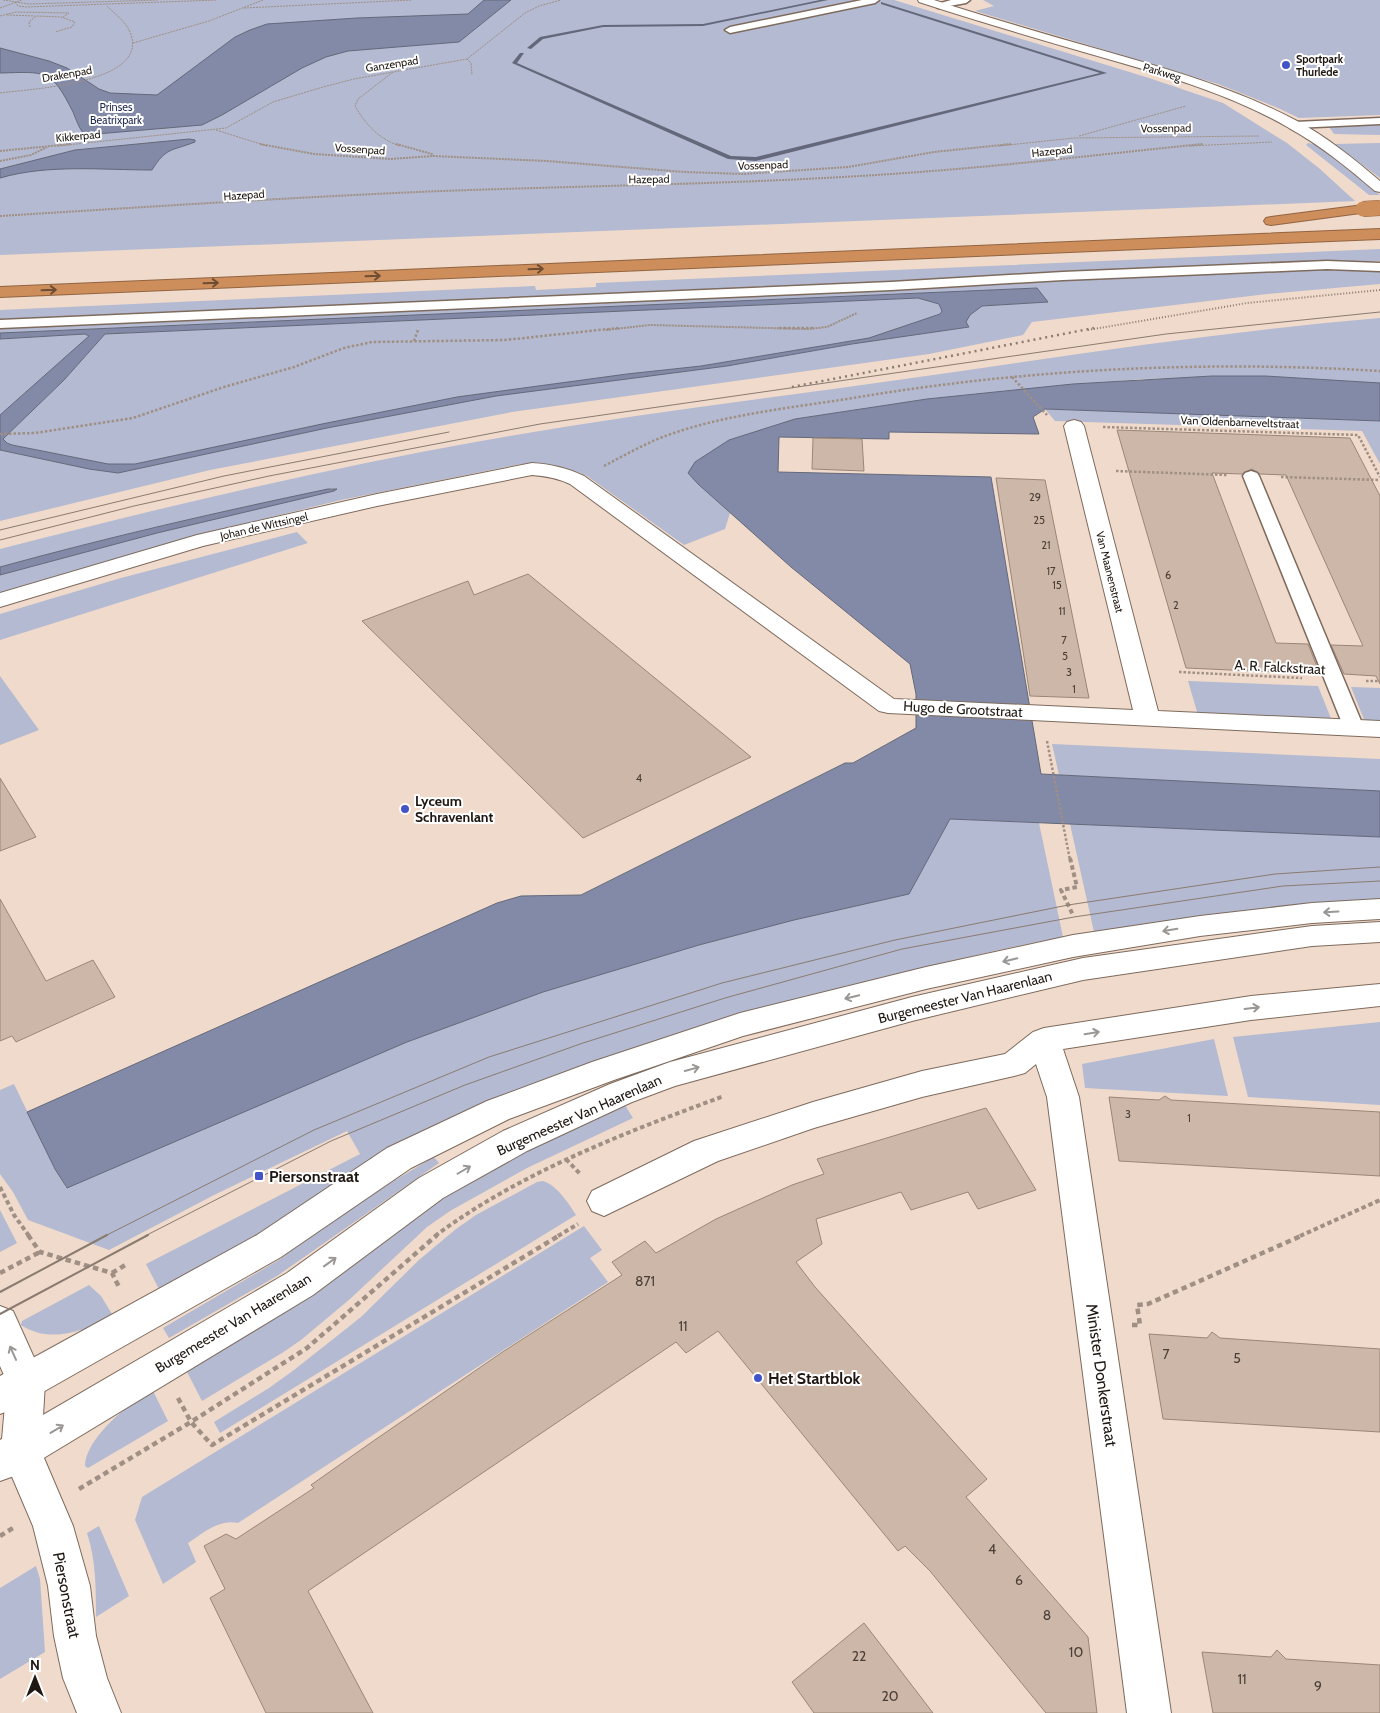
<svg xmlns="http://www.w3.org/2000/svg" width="1380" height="1713" viewBox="0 0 1380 1713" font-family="Cabin,sans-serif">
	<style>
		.green { fill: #b3bad1 }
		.water { fill: #828aa7; stroke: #64687a; fill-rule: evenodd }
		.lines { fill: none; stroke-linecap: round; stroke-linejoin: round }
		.stream { fill: #64687a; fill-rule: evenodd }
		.building { fill: #cdb7a8; stroke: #9a8677 }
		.lane-casing { stroke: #7e6b5d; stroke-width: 3 }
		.street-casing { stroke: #7e6b5d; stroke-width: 2 }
		.secondary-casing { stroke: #7e6b5d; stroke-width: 2 }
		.highway-casing { stroke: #916442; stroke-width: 2 }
		.path-far4 { stroke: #9f8f84; stroke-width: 1; stroke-dasharray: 2 1; stroke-linecap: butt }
		.path-far3 { stroke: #9f8f84; stroke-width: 2; stroke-dasharray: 2 1; stroke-linecap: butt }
		.path-far2 { stroke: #9f8f84; stroke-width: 2.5; stroke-dasharray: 2.5 2; stroke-linecap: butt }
		.path-far1 { stroke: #9f8f84; stroke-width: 4; stroke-dasharray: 4.5 3; stroke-linecap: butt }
		.path { stroke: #9f8f84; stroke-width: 4.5; stroke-dasharray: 5.5 4; stroke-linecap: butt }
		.lane { fill: #fff; fill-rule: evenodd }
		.street { fill: #fff; fill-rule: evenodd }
		.secondary { fill: #fff; fill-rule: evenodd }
		.highway { fill: #ce8e5c; fill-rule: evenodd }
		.tram-far1 { stroke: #8a7b71; stroke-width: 1 }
		.tram { stroke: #8a7b71; stroke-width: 2 }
		.rail-far1 { stroke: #8a7b71; stroke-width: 2; stroke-dasharray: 1 2; stroke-linecap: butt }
		.rail { stroke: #8a7b71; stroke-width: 2.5; stroke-dasharray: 2 4; stroke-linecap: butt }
		.highway-bridge-casing { stroke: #916442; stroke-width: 16; stroke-linecap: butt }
		.highway-bridge { stroke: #ce8e5c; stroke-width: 15 }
		.oneway { stroke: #6e4d33 }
		.oneway2 { stroke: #9a9794 }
		.poi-dot { fill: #4354c8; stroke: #fff; stroke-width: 2 }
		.labels { text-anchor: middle; stroke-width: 4; stroke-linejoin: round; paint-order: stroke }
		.far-poi-label { font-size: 11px; font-weight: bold; fill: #1f1712; stroke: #fff; text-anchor: start }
		.far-street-label { font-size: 11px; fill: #1f1712; stroke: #fff }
		.far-park-label { font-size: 11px; fill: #1f2850; stroke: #fff }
		.number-label { font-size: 11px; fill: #4a3f38 }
		.street-label { font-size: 14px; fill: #1f1712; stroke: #fff }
		.poi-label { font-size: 14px; font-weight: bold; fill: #1f1712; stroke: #fff; text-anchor: start }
		.near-number-label { font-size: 14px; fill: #4a3f38 }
		.near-poi-label { font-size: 16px; font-weight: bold; fill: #1f1712; stroke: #fff; text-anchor: start }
		.near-street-label { font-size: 16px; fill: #1f1712; stroke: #fff }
	</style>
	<rect width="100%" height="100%" fill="#f0dacb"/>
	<path class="green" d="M0 0H894L1149 78 1223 103 1287 143 1320 169 1355 201 0 255Z
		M983 0H1380V115L1299 118 1278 108 1218 84 975 11 994 6Z
		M1380 122V135L1334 134 1327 124Z
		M1308 143 1317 145 1380 195H1369L1306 145Z
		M1380 143V178L1335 144Z
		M1380 249V261L0 323V310L535 286 536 290 596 287V283Z
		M1329 267 1380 268V284L1267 294 1032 322 1023 335 929 354 512 412 210 470 0 521V450L89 469 118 473 327 428 496 396 727 366 852 344 969 327 966 322 970 315 981 306 1047 302 1037 288 0 333V327Z
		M918 298 939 304 942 311 940 314 869 338 701 366 627 374 457 397 135 464H108L12 445 7 443 3 439 64 380 105 334Z
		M1380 318V383L1265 376 1142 379 927 399 795 419 729 440 688 473 730 513 725 529 684 545 587 476C566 466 544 464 521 464L341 500 190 537 0 593V575L157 533 334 491 333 488 328 489C218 512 109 537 0 567V549C159 508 319 470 481 441 626 415 773 398 919 377 1073 355 1226 331 1380 318Z
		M85 334 89 336 88 338 0 415V339Z
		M1045 409 1380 421V464L1362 431 1055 421Z
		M297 532 308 543 0 640V614L121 578Z
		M0 676 39 730 0 745Z
		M1188 681 1318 686 1332 721 1198 715Z
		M1351 687 1380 688V722H1365Z
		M1052 744 1380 759V791L1059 775Z
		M950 819 1039 823 1063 937C953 958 845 987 737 1018 651 1043 563 1069 480 1105L161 1293 146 1264 360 1154 347 1131 214 1195 109 1250 28 1220 13 1192 0 1174V1090L14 1084 55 1169 66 1188 407 1042 543 992 699 945 794 920 909 894Z
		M1070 824 1380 837V902L1094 932Z
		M1380 1022V1105L1248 1097 1233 1037Z
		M1214 1039 1228 1096 1085 1088 1082 1064Z
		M623 1102 633 1118 527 1168 450 1211 427 1227 350 1299 301 1340 282 1353 202 1401 185 1368 469 1177Z
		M434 1157 439 1163 277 1276 169 1338 163 1328 277 1261 370 1195Z
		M543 1181C557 1185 569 1204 576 1215L220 1433 214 1422 269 1388 294 1370 361 1317 419 1260 456 1229 476 1215 537 1182Z
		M0 1210 17 1243 0 1252Z
		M584 1226 602 1250 590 1258 608 1282 238 1523C219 1519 203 1533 188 1543L196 1562 163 1584 135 1520 142 1497Z
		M89 1285 101 1296 115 1319C83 1329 52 1345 21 1325L22 1321Z
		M151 1387 168 1421 88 1468 85 1466C85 1444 116 1414 134 1403L132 1398Z
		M99 1526 129 1596 96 1617C96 1589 96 1560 87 1533Z
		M36 1566 40 1579 45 1652 0 1679V1588Z"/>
	<path class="water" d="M484 0H511L459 42 348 51 326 57 302 68 222 115 202 125 85 135C79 129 76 119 73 112 51 68 46 72 0 73V48L49 61 67 68 99 89 110 93 157 95 235 37 250 30 267 24 357 18 468 14Z
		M189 139 195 140V142C172 151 166 147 152 170 102 170 48 164 0 178V169L75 150Z
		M1037 288 1048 302 982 306 970 315 966 322 969 327 852 344 727 366 496 396 327 428 118 473 89 469 0 450V415L89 336 85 334 0 339V333ZM918 298 939 304 942 311 940 314 869 338 701 366 627 374 457 397 322 424 135 464H108L12 445 7 443 3 439 64 380 105 334Z
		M1212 376H1265L1380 383V421L1045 409 1033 417 1039 434 889 432V439L779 437 778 472 991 477 1041 774 1380 791V837L950 819 909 894 794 920 699 945 543 992 407 1042 67 1188 55 1169 27 1112 497 903 521 896 581 895 845 763H853L916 728V694L910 664 791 567 698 484 688 473 695 462 729 440 795 419 927 399 1073 384Z
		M328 489H337L334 491 157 533 0 575V567C109 537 218 512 328 489Z"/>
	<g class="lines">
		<path class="stream" d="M820 0H828L703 26 603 27 543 39 531 49 527 48 540 37 603 25 703 24Z
			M881 2 1107 73 756 161 728 159 512 63 520 53H524L517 63 731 156 756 157 1100 73 881 4Z"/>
	</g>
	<path class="building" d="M1117 430 1350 438 1380 496V684L1376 676 1344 674 1331 645 1363 646 1286 475 1260 474 1252 469 1242 474 1212 473 1276 643 1308 644 1320 674 1186 668Z
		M813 438 862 439 864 471 812 469Z
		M996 478 1045 480 1089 698 1030 696Z
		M528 574 728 738 751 757 583 838 362 621 468 581 474 595Z
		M0 778 36 837 0 851Z
		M0 899 46 981 93 960 115 997 16 1042 12 1036 0 1041Z
		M1165 1096 1171 1100 1380 1112V1176L1119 1161 1109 1097 1159 1100Z
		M986 1108 1036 1190 978 1209 968 1192 911 1210 901 1192 816 1219 822 1244 796 1262 815 1287 987 1479 966 1497 1088 1637 1097 1713H1046L930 1571 905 1546 898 1551 718 1331 686 1353 676 1342 308 1591 373 1713H266L210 1598 225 1589 204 1546 226 1534 236 1539 314 1488 311 1485 369 1444 501 1353 622 1275 612 1262 645 1241 656 1253 716 1219 792 1185 824 1174 817 1159Z
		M1212 1332 1220 1338 1380 1349V1432L1163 1419 1149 1334 1207 1338Z
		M864 1623 894 1662 933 1713H814L792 1682Z
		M1277 1650 1286 1659 1380 1665V1713H1213L1202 1652 1271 1657Z"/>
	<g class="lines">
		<defs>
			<path id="lane" d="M862 0H879L875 3 730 33 725 30 730 27Z
				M951 0H970L966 3 938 8 934 5Z
				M1380 118V124L1295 128 1290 125 1295 122Z
				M1327 261 1380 263V271L1327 269 1063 280 891 290 0 328V320L891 282 1063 272Z
				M1251 471 1257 473 1259 476 1364 728 1361 732 1354 734 1347 732 1344 728 1243 476 1245 473Z"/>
			<path id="street" d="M918 0H934C989 18 1045 34 1101 50 1168 69 1235 88 1297 121 1327 137 1354 159 1380 181V192L1375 191C1348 168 1320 145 1289 128 1229 93 1160 74 1094 55 1035 38 977 21 919 2Z
				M1074 420 1081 422 1084 426 1158 711 1380 721V737L888 713 879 711 570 484C557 478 546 476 532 475L377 506 203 546 0 607V593L197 535 377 494 532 463C550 464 568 468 584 476L894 699 1133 710 1064 426 1067 422Z
				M1380 984V1006L1251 1020 1063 1049 1079 1097 1171 1713H1127L1047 1097 1036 1064 1025 1073 1014 1076 922 1097 814 1128 718 1161 604 1216 592 1211 587 1201 592 1191 694 1141 813 1102 922 1071 1005 1054 1033 1032 1044 1028 1251 996Z
				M0 1306 13 1311 45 1382 41 1451 73 1526 90 1586 96 1636 107 1678 121 1713H77L63 1678 54 1636 48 1586 33 1526 1 1451 7 1382 0 1366Z"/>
			<path id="secondary" d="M1380 899V919L1312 923 1200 936 1073 957 926 989 743 1036 614 1080 509 1119 411 1168 281 1257 13 1409 0 1414V1376L257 1235 387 1148 487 1101 592 1062 740 1013 926 967 1073 935 1200 916 1312 903Z
				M1380 922V942L1312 946 1083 980 912 1021 675 1086 632 1102 527 1151 443 1198 313 1295 14 1476 0 1481V1440L287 1273 419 1178 503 1131 610 1084 670 1062 912 997 1083 958 1312 926Z"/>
			<path id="highway" d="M1363 205 1368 206 1370 209 1368 212 1271 225 1266 224 1264 221 1266 218 1271 217Z
				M1380 229V239L0 297V287Z"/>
		</defs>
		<use href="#lane" class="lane-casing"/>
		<use href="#street" class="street-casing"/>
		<use href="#secondary" class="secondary-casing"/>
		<use href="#highway" class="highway-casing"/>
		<path class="path-far4" d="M3 0 29 4 158 0
			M15 2 18 6 26 7 217 0
			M0 8 22 0
			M244 8 412 0
			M7 15 35 16
			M0 16 16 12 69 13 63 17
			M30 27 29 22 36 16 61 17 75 22 72 27 55 32
			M133 43 209 21 263 0
			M467 59 471 63 472 75
			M393 72 358 99 355 106C366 125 379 139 400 146
			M0 93C28 89 152 84 130 32 125 21 115 14 107 6
			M216 130 267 146
			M1079 136 1186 106
			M58 146 226 128 273 102 323 87 354 79 467 59 525 13 539 6 561 0
			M999 146 1074 138 1259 136
			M1190 146 1272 142"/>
		<path class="path-far3" d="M260 144 314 154 390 159 433 156 547 161 685 172 743 174 848 167 934 152 1011 144
			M396 144 432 154 433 156
			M0 151 71 144
			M0 161 31 155 47 147
			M0 216C147 207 294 197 442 191 605 185 768 184 932 171 1022 164 1113 153 1203 144
			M606 330 650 325 808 329 827 327 857 313"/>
		<path class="path-far2" d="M779 328H815
			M414 341 418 330
			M1012 377 1047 415
			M1103 427 1358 435 1380 477
			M0 434 35 433 133 418 224 387 294 367 344 348 372 342 505 340 618 328
			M604 466C625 455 646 443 668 435 724 415 788 408 847 399 1023 369 1202 360 1380 371
			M1116 471 1227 475
			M1281 477 1380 480
			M1179 672 1302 678
			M1366 681H1380
			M1047 741 1070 860"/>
		<path class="path-far1" d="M1070 858 1077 887 1061 890 1073 915
			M566 1159 581 1175
			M0 1187 14 1215 29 1236
			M435 1236C521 1172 624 1133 724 1096
			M558 1236 578 1224
			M1300 1236 1380 1200"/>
		<path class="path" d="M28 1235 40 1252 112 1273 120 1289
			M0 1273 40 1252
			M112 1273 127 1264
			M1132 1325H1140L1137 1305 1148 1304 1303 1235
			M178 1398 191 1422 212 1445 560 1235
			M79 1489 191 1422 307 1348 437 1235
			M0 1536 13 1528"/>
		<use href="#lane" class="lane"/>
		<use href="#street" class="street"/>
		<use href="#secondary" class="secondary"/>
		<use href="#highway" class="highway"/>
		<path class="tram-far1" d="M0 530 224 476 449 432
			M0 540 134 506 269 476 540 424 1166 334 1380 312
			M105 1236 314 1130 489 1057 722 983 895 940 1068 905 1275 874 1380 867
			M145 1236 331 1141 465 1085 583 1043 725 998 902 949 1074 917 1283 886 1380 881"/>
		<path class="tram" d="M0 1292 107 1235
			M0 1314 148 1235"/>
		<path class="rail-far1" d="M1088 330 1247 303 1380 290"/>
		<path class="rail" d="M792 387 1094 328"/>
		<defs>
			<path id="highway-bridge" d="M1363 209 1380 208"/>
		</defs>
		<use href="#highway-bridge" class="highway-bridge-casing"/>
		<use href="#highway-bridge" class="highway-bridge"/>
	</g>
	<defs><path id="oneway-shaft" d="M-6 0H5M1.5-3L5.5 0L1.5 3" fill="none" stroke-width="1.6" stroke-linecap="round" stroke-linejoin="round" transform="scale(1.25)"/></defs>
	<g class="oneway">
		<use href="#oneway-shaft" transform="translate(536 269) rotate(-2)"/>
		<use href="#oneway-shaft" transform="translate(373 276) rotate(-2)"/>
		<use href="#oneway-shaft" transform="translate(211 283) rotate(-2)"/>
		<use href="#oneway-shaft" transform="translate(49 290) rotate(-2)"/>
	</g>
	<g class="oneway2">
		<use href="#oneway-shaft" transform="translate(1331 912) rotate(177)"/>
		<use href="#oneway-shaft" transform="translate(1170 930) rotate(171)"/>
		<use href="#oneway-shaft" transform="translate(1010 960) rotate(167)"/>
		<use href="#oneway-shaft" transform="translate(852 997) rotate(166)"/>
		<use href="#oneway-shaft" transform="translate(1252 1008) rotate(-7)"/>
		<use href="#oneway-shaft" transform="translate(1092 1033) rotate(-9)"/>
		<use href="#oneway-shaft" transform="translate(692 1069) rotate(-15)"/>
		<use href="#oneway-shaft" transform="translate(464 1170) rotate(-30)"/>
		<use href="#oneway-shaft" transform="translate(330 1262) rotate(-36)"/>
		<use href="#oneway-shaft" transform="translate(13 1353) rotate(-114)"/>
		<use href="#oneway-shaft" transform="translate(57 1429) rotate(-31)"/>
	</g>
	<g class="poi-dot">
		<circle cx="1286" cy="65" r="5"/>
		<circle cx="405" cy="809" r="5"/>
		<rect x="254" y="1171" width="10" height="10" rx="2.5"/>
		<circle cx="758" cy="1378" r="5"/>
	</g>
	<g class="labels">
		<g class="far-poi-label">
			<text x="1296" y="63">Sportpark<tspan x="1296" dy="13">Thurlede</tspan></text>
		</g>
		<g class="far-street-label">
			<text transform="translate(392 64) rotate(-9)" y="4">Ganzenpad</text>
			<text transform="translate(1162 72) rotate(17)" y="4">Parkweg</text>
			<text transform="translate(67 74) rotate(-10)" y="4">Drakenpad</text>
			<text transform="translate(1166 128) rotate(-1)" y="4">Vossenpad</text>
			<text transform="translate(78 136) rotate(-5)" y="4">Kikkerpad</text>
			<text transform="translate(360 149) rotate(4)" y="4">Vossenpad</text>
			<text transform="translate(1052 151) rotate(-6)" y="4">Hazepad</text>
			<text transform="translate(763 165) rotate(-2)" y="4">Vossenpad</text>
			<text transform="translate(649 179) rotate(-1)" y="4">Hazepad</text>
			<text transform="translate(244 195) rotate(-4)" y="4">Hazepad</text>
			<text transform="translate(1240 422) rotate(2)" y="4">Van Oldenbarneveltstraat</text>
			<text transform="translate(264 526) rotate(-13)" y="4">Johan de Wittsingel</text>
			<text transform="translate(1110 572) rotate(76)" y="4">Van Maanenstraat</text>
		</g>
		<g class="far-park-label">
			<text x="116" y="111">Prinses<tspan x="116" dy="13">Beatrixpark</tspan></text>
		</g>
		<g class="number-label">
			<text x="1035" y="501">29</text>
			<text x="1039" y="524">25</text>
			<text x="1046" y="549">21</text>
			<text x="1051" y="575">17</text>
			<text x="1168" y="579">6</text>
			<text x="1057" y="589">15</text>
			<text x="1176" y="609">2</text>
			<text x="1062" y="615">11</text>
			<text x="1064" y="644">7</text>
			<text x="1065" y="660">5</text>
			<text x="1069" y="676">3</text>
			<text x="1074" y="693">1</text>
			<text x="639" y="782">4</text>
			<text x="1128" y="1118">3</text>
			<text x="1189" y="1122">1</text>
		</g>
		<g class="street-label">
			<text transform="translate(1280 667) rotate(3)" y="5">A. R. Falckstraat</text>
			<text transform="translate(963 709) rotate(3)" y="5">Hugo de Grootstraat</text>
			<text transform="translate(965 997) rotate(-14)" y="5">Burgemeester Van Haarenlaan</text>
			<text transform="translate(579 1115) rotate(-24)" y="5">Burgemeester Van Haarenlaan</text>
			<text transform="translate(233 1323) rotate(-31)" y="5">Burgemeester Van Haarenlaan</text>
		</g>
		<g class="poi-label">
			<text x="415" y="806">Lyceum<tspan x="415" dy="16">Schravenlant</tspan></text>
		</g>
		<g class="near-number-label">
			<text x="645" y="1286">871</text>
			<text x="683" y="1331">11</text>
			<text x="1166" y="1359">7</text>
			<text x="1237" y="1363">5</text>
			<text x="992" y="1554">4</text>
			<text x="1019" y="1585">6</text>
			<text x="1047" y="1620">8</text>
			<text x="1076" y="1657">10</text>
			<text x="859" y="1661">22</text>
			<text x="1242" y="1684">11</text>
			<text x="1318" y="1691">9</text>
			<text x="890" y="1701">20</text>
		</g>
		<g class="near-poi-label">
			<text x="269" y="1182">Piersonstraat</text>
			<text x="768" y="1384">Het Startblok</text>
		</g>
		<g class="near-street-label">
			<text transform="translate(1102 1375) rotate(82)" y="6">Minister Donkerstraat</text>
			<text transform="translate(67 1595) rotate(79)" y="6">Piersonstraat</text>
		</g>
	</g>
	<g transform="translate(35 1678)" stroke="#ffffff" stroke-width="4" paint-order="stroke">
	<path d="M0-4L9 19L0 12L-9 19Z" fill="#1f1712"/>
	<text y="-8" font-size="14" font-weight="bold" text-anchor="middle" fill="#1f1712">N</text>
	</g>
</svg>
